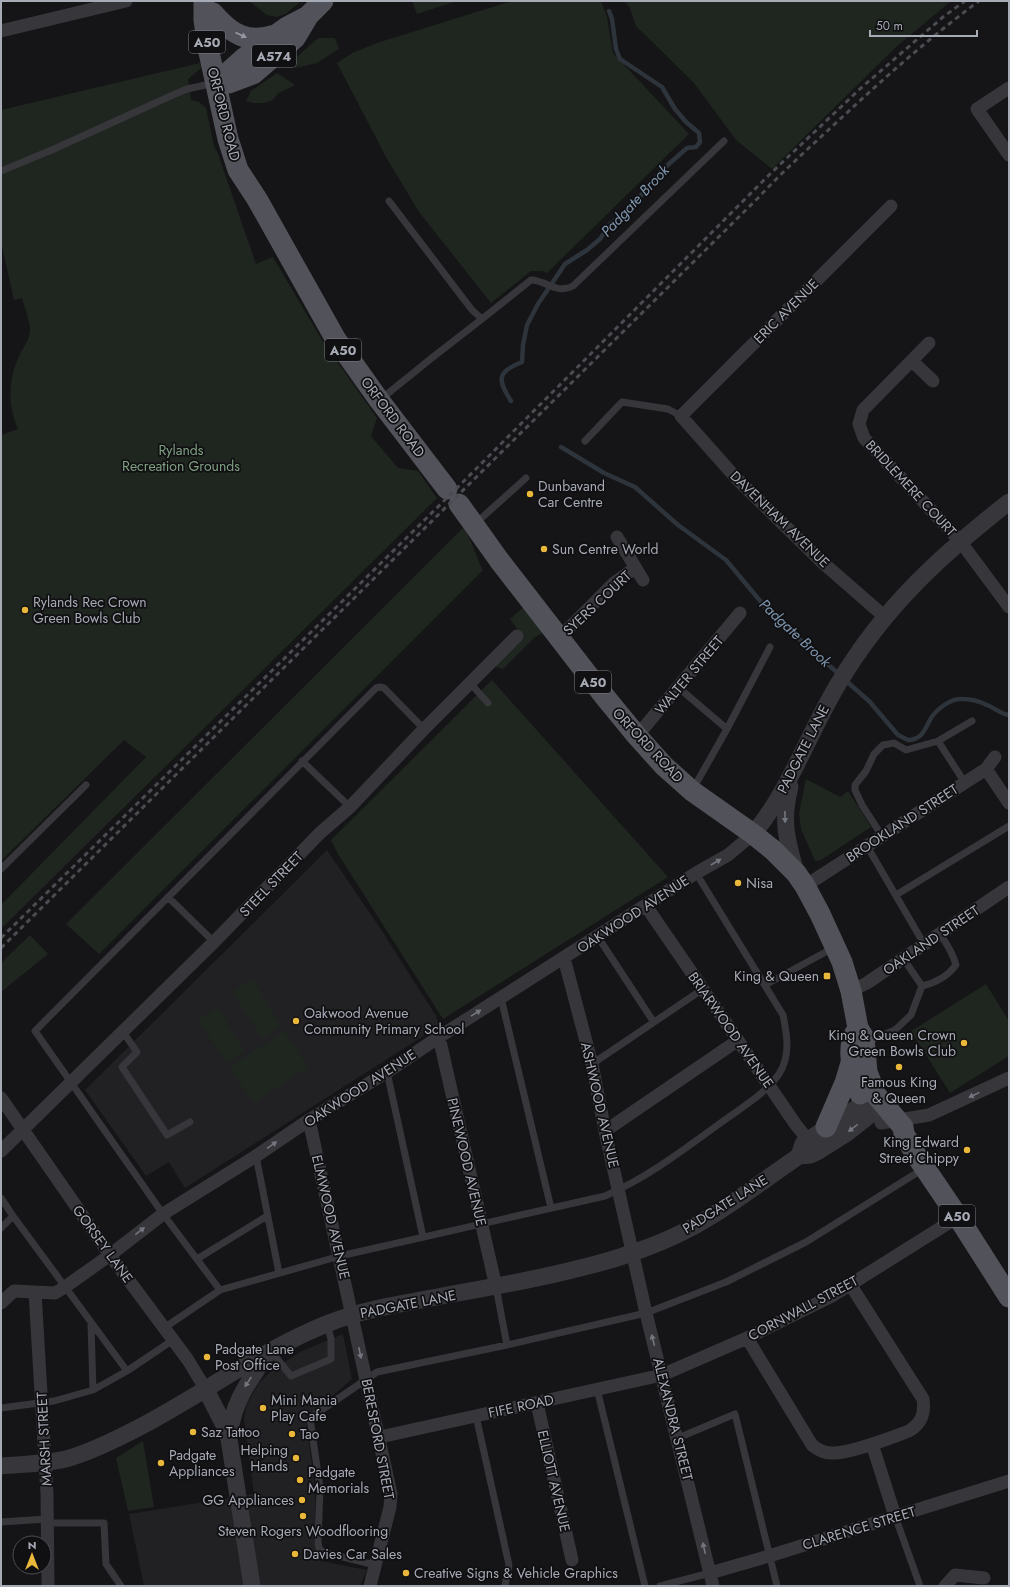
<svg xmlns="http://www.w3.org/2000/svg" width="1010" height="1587" viewBox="0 0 1010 1587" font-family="Jost,sans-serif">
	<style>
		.built { fill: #212023 }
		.green { fill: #1f2620 }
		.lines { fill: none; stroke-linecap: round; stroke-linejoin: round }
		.stream { stroke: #2d343b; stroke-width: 4.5 }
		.service { stroke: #36363b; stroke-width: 7 }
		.minor { stroke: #36363b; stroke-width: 13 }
		.tertiary { stroke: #36363b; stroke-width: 17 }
		.primary { stroke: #52535a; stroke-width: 21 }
		.rail { stroke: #4b4c52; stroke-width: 3; stroke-dasharray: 5 4; stroke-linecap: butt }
		.oneway { fill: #9699a4 }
		.oneway2 { fill: #74767f }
		.poi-dot { fill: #e9b73a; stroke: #100f11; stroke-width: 1.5 }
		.labels { text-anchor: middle; stroke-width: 3.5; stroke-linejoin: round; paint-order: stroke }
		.shield { fill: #100f11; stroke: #7a7c84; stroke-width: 1 }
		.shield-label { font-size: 13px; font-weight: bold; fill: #a7abb6 }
		.street-label { font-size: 14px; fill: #a7abb6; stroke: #100f11 }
		.park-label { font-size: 14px; fill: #7fa083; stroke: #100f11 }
		.poi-label { font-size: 14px; fill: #a7abb6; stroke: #100f11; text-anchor: start }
		.water-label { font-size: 15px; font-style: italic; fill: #7f96af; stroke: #100f11 }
	</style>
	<rect width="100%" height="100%" fill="#151416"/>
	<path class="built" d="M327 850 382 931 436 1016 439 1026 185 1188 169 1162 146 1176 85 1090Z
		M343 1334 352 1379 306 1419 315 1488 316 1552 321 1561 367 1570 360 1586H144L129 1514 254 1494 244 1419 247 1404 259 1383 273 1369 302 1351Z"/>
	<path class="green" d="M249 1H301L287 13 277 17 267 15Z
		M412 1H457L417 14Z
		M512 1H601L607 17 613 53 689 134 547 273 542 271H531L491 303 419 212 386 157 337 63 352 53 380 42Z
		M624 1H951L896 47 772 169 736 140 694 83 636 26 629 6Z
		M318 38H335L339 49 317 63 295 68 291 62Z
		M200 63 201 68 188 79 191 100 199 102 206 108 214 146 216 151H217L256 264 273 257 322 340 377 418 371 436 398 468 418 471 437 498 1 929V905L146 757 124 740 1 861V435L18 429C7 404 8 379 20 354 23 348 30 338 30 331 31 325 24 305 22 298L14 300 1 242V110Z
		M277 73 295 85 277 94 273 100 264 103H253L246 101 251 91Z
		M463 528C473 540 475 556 483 570L99 954 66 924Z
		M524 607 544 632 535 637 503 669 494 666 522 635 510 619Z
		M492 680 668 877 443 1019 338 854 331 840Z
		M806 779 840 797 848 791 871 827 821 860 815 861 801 829 799 813Z
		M30 935 48 954 1 992V963Z
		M252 979 282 1026 262 1039 232 992Z
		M986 984 1009 1021V1056L950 1093 911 1031Z
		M218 1008 245 1051 226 1063 198 1020Z
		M284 1031 308 1067 254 1103 229 1067Z
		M143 1441 154 1507 128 1511 116 1458Z"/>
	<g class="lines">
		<path class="stream" d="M511 401C497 379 497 372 522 362L523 345 527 325 538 304 565 264 587 250 600 239 611 223 629 210 662 170 687 148 696 147 700 142 699 133 686 122 675 109 662 87 620 59 616 49 612 19 609 11
			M561 447 604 473 635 487 678 525 726 560 772 615 840 675
			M845 680 869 701 898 735 908 740C922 740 925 729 931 718 937 709 951 698 962 699 970 699 979 701 987 705 995 708 1000 714 1009 715"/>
		<path class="service" d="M1 171 54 149 175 94 187 89 215 83
			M482 319 531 280C546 280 557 295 573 286L724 141
			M381 399 433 357 482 319 472 310 389 201
			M585 441 622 402 668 409 681 416
			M476 523 526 478
			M470 683 488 703
			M679 688 727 729 770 647
			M938 741 965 783
			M302 761 350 807
			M693 789 727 729
			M882 836 862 805 855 790V785L866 771 874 754 883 745 894 743 906 750 938 741 972 721
			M867 846 924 944
			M1 869 86 785
			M896 895 1009 826
			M168 897 214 942
			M598 937 653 1021
			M903 958 922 986C935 983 948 976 956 965 953 953 947 944 940 934
			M765 985 833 948
			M501 998 551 1208
			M123 1032 137 1052 122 1067 167 1135 190 1122
			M867 1042 895 1030 911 1015 922 986
			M592 1064 703 989
			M387 1072 423 1237
			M256 1156 279 1273
			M1 1198 13 1216 127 1371
			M1 1228 13 1216
			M197 1259 267 1216
			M496 1287 507 1345
			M220 1290 163 1214 35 1031 376 688 380 687 384 688 424 729
			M91 1324 93 1390
			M164 1328 220 1290 340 1256 605 1196C649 1177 687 1147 726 1119 744 1106 766 1093 779 1074 791 1055 787 1035 783 1015L696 873
			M270 1350 291 1376 331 1359V1339L327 1324
			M597 1389 645 1586
			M1 1408 54 1401 93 1390 127 1371 173 1340
			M476 1416 509 1565 505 1586
			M678 1438 735 1414 777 1586
			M895 1516 920 1586
			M1 1522 47 1519
			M47 1523H104L106 1564 121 1586
			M375 1565 323 1552 319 1548 318 1542 320 1488 310 1418 377 1372 507 1345 646 1313 726 1282 806 1242 923 1169
			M660 1586 710 1573"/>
		<path class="minor" d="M1 31 126 1
			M1009 88 977 109 1009 155
			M929 343 863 410 859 424 864 438 960 541 1009 607
			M912 361 933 381
			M617 537 643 580
			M885 617 822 562 737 479 681 416 891 206
			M559 638 614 583 635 568
			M637 736 740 613
			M986 769 1009 803
			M805 886 986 769 995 757
			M646 906 796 1125 813 1146
			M564 958 592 1064 605 1131 646 1313 713 1586
			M851 991 867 983 1009 887
			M439 1037 496 1287
			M1 1098 110 1255 188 1360 206 1390
			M309 1120 391 1494 390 1507 370 1586
			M881 1123 929 1115 1009 1078
			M605 1131 737 1041
			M1 1151 214 942 320 833 350 807 424 729 517 636
			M35 1292 47 1494 48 1586
			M1 1303 14 1291 55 1293 65 1287 110 1255 163 1214 256 1156 309 1120 387 1072 439 1037 696 873 728 855 753 834
			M747 1338 812 1445C818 1450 824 1453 831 1453 850 1454 890 1438 909 1431 922 1423 925 1413 923 1399L850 1284
			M537 1403 572 1560
			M380 1437 662 1375 747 1338 832 1296 958 1217
			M872 1444 895 1516
			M710 1573 769 1556 1009 1481
			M945 1586 955 1575 984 1578"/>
		<path class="tertiary" d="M790 787C781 822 787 840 796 873
			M753 834C791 789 809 731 840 681 885 606 941 555 1009 502
			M799 1156 803 1144 808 1140 876 1095
			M206 1390 224 1425 229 1439 252 1586
			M229 1438C232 1404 247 1384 266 1356
			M1 1466C23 1464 45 1464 66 1459 91 1452 115 1440 138 1428 203 1394 261 1350 329 1323 367 1308 407 1303 447 1295 493 1287 539 1279 584 1267 615 1260 655 1246 683 1232 724 1211 761 1182 799 1156L811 1155 817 1152 847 1133 884 1104"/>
		<path class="primary" d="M204 1V20L208 48 228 139 238 170 257 199 335 338 379 400 447 489
			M213 13C231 34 247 44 275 35
			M216 83 244 58 287 27 308 16 323 1
			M216 83H229L253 74 295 38 307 18
			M459 504 499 560 605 697 637 736 664 766 692 791 753 834 773 850 796 873 805 886 820 914 842 962 851 991 858 1028 864 1038 867 1072 876 1095 903 1127 904 1134 916 1155 958 1217 1009 1297
			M855 1033C846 1051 853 1076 860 1094
			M826 1127 845 1083 851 1063"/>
		<path class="rail" d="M1 938 458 487 771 173 861 88 943 17 965 1
			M1 948 758 198C783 171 810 147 837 122 883 79 929 38 979 1"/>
	</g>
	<defs><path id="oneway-solid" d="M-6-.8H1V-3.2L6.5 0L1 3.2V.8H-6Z"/></defs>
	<use class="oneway" href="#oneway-solid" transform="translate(241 35) rotate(24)"/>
	<g class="oneway2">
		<use href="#oneway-solid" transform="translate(785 817) rotate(89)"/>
		<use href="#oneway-solid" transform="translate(716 862) rotate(-30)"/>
		<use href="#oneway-solid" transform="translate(476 1013) rotate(-32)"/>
		<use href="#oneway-solid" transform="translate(974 1095) rotate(154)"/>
		<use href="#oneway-solid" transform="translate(853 1128) rotate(143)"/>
		<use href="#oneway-solid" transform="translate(272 1145) rotate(-34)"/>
		<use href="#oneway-solid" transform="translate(140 1231) rotate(-38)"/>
		<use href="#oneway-solid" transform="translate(653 1340) rotate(-104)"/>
		<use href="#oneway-solid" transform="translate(360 1353) rotate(78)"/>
		<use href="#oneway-solid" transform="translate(248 1382) rotate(124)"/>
		<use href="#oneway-solid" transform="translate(704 1548) rotate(-103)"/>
	</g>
	<g class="poi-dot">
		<circle cx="530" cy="494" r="4"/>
		<circle cx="544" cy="549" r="4"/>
		<circle cx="25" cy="610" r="4"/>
		<circle cx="738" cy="883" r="4"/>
		<rect x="823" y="972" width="8" height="8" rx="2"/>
		<circle cx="296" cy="1021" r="4"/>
		<circle cx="964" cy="1043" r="4"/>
		<circle cx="899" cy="1067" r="4"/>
		<circle cx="967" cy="1150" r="4"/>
		<circle cx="207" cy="1357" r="4"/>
		<circle cx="263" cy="1408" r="4"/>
		<circle cx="193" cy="1432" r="4"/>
		<circle cx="292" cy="1434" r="4"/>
		<circle cx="296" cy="1458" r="4"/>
		<circle cx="161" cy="1463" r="4"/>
		<circle cx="300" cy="1480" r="4"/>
		<circle cx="302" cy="1500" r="4"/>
		<circle cx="303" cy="1516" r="4"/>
		<circle cx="295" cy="1554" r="4"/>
		<circle cx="406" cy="1573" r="4"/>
	</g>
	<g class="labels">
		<g class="shield">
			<rect x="189" y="31" width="36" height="22" rx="3"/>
			<rect x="252" y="45" width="44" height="22" rx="3"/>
			<rect x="325" y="339" width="36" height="22" rx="3"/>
			<rect x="575" y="671" width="36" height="22" rx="3"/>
			<rect x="939" y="1205" width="36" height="22" rx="3"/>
		</g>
		<g class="shield-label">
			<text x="207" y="47">A50</text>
			<text x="274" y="61">A574</text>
			<text x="343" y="355">A50</text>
			<text x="593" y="687">A50</text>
			<text x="957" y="1221">A50</text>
		</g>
		<g class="street-label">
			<text transform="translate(224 114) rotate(76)" y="5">ORFORD ROAD</text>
			<text transform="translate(786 311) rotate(-45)" y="5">ERIC AVENUE</text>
			<text transform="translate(393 417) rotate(53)" y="5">ORFORD ROAD</text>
			<text transform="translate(911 488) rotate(47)" y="5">BRIDLEMERE COURT</text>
			<text transform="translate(780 519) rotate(44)" y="5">DAVENHAM AVENUE</text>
			<text transform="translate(597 603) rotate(-43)" y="5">SYERS COURT</text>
			<text transform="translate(689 675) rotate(-50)" y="5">WALTER STREET</text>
			<text transform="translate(648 745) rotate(47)" y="5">ORFORD ROAD</text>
			<text transform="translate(803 749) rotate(-63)" y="5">PADGATE LANE</text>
			<text transform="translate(902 823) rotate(-33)" y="5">BROOKLAND STREET</text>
			<text transform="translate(271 884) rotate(-46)" y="5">STEEL STREET</text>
			<text transform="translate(633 914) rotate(-33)" y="5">OAKWOOD AVENUE</text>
			<text transform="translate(931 940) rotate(-34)" y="5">OAKLAND STREET</text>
			<text transform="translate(731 1030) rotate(55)" y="5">BRIARWOOD AVENUE</text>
			<text transform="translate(360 1088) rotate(-33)" y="5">OAKWOOD AVENUE</text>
			<text transform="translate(600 1105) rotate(77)" y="5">ASHWOOD AVENUE</text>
			<text transform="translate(467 1162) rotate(77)" y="5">PINEWOOD AVENUE</text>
			<text transform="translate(725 1204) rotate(-32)" y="5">PADGATE LANE</text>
			<text transform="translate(331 1217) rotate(77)" y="5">ELMWOOD AVENUE</text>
			<text transform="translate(103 1244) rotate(54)" y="5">GORSEY LANE</text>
			<text transform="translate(408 1304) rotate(-11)" y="5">PADGATE LANE</text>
			<text transform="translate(803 1308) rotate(-28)" y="5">CORNWALL STREET</text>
			<text transform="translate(521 1406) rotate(-12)" y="5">FIFE ROAD</text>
			<text transform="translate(673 1419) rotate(76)" y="5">ALEXANDRA STREET</text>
			<text transform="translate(44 1439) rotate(-93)" y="5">MARSH STREET</text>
			<text transform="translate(378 1439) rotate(79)" y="5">BERESFORD STREET</text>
			<text transform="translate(554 1481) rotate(77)" y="5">ELLIOTT AVENUE</text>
			<text transform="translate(859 1528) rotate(-17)" y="5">CLARENCE STREET</text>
		</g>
		<g class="park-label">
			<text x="181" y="455">Rylands<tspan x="181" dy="16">Recreation Grounds</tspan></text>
		</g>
		<g class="poi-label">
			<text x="538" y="491">Dunbavand<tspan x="538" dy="16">Car Centre</tspan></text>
			<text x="552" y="554">Sun Centre World</text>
			<text x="33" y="607">Rylands Rec Crown<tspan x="33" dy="16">Green Bowls Club</tspan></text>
			<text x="746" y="888">Nisa</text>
			<text x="819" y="981" text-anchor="end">King &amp; Queen</text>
			<text x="304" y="1018">Oakwood Avenue<tspan x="304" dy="16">Community Primary School</tspan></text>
			<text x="956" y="1040" text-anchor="end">King &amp; Queen Crown<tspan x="956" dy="16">Green Bowls Club</tspan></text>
			<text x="899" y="1087" text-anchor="middle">Famous King<tspan x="899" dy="16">&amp; Queen</tspan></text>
			<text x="959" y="1147" text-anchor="end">King Edward<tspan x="959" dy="16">Street Chippy</tspan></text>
			<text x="215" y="1354">Padgate Lane<tspan x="215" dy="16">Post Office</tspan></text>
			<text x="271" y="1405">Mini Mania<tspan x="271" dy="16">Play Cafe</tspan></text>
			<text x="201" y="1437">Saz Tattoo</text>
			<text x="300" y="1439">Tao</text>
			<text x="288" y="1455" text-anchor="end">Helping<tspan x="288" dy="16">Hands</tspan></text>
			<text x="169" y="1460">Padgate<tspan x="169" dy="16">Appliances</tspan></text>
			<text x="308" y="1477">Padgate<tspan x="308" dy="16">Memorials</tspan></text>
			<text x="294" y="1505" text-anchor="end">GG Appliances</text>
			<text x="303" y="1536" text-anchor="middle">Steven Rogers Woodflooring</text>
			<text x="303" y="1559">Davies Car Sales</text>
			<text x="414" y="1578">Creative Signs &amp; Vehicle Graphics</text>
		</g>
		<g class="water-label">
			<text transform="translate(635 201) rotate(-47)" y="5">Padgate Brook</text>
			<text transform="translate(795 633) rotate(43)" y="5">Padgate Brook</text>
		</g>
	</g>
	<rect width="1010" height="1587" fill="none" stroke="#a7abb6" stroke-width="4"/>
	<g transform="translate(32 1555)"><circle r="19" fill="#100f11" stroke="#4c4d53"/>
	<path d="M0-3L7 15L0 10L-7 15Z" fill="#e9b73a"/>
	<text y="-6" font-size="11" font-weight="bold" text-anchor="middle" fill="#a7abb6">N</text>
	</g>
	<path d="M870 30v6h107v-6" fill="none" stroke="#a7abb6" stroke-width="2"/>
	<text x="876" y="30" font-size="12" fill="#a7abb6" stroke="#100f11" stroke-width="3" paint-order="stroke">50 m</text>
</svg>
